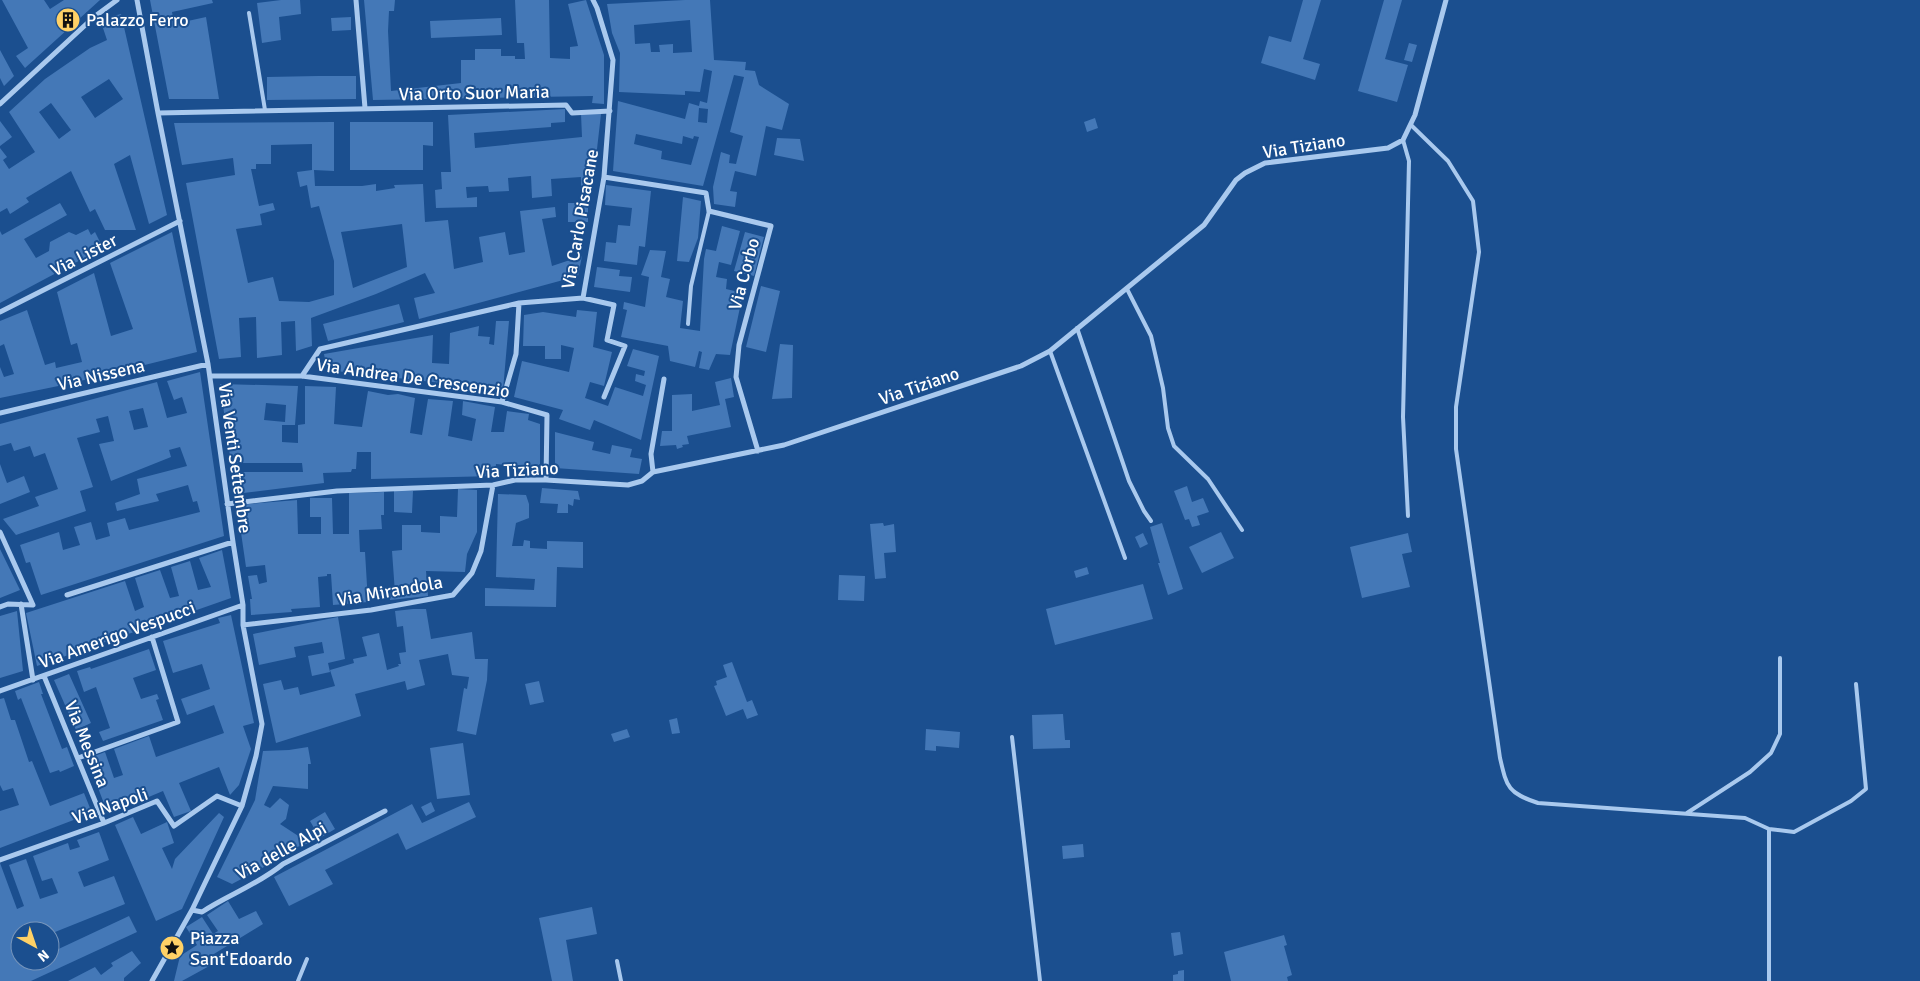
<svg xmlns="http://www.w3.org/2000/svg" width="1920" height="981" viewBox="0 0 1920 981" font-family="Signika,sans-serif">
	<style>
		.building { fill: #4478b7; fill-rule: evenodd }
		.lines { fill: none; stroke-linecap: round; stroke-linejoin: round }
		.service { stroke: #a9c9ee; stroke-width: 4 }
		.minor { stroke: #a9c9ee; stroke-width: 5 }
		.labels { text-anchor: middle; stroke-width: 4; stroke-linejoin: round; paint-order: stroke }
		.poi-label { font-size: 18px; fill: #fff; stroke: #1b4f8f; text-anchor: start }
		.street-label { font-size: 18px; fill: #fff; stroke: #1b4f8f }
	</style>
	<rect width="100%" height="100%" fill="#1b4f8f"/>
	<path class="building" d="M2 0H44L50 9 64 0H100L25 68 16 56 28 48Z
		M150 0H212L213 3 172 12 174 24 206 17 219 99H169Z
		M281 0H300L301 14 279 17 281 40 262 43 257 3Z
		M364 0H395L394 11H389L388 31 391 91 461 83V60H475V49H501V56H515V59H525L524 43H517L515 0H549L550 58 570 59V47L578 46 568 4 586 0 604 55V104L592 103 593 96 373 100Z
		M685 0H710L714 60 746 62 745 70 755 71 759 85 789 104 782 130 766 126 756 176 735 171 730 191 737 192 735 207 714 204 713 187 721 152 730 155 729 163 736 164 743 136 730 132 744 77 734 75 703 186 613 171 618 101 685 119 689 103 699 106 700 101 707 103 712 71 704 69 700 92 685 91V95L619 92 620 53 612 33 607 4ZM690 20 692 52 673 53V44L659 45 660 52H651L650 43 635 44 634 25ZM699 108 708 109 707 123 698 122ZM636 134 682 144 683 136 693 139 694 136 699 137 691 165 661 159 662 151 634 144Z
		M1303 0H1321L1303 59 1320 64 1315 80 1261 63 1269 36 1291 42Z
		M1384 0H1402L1385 59 1408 65 1397 102 1358 91Z
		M121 14 167 215 149 224 130 155 114 164 136 230H105L95 209 90 212 71 171 26 198 29 202 10 214 7 208 0 212V148L7 157 3 160 9 169 35 152 9 112 45 79 90 48 107 40 100 19ZM109 79 123 99 95 118 81 97ZM51 103 71 130 59 139 39 112Z
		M351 17V30L332 31 331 18Z
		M501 18 502 35 431 38 430 21Z
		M1409 43 1417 45 1412 62 1404 60Z
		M0 50 14 76 4 86 0 78Z
		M318 76H356V99L267 100V77Z
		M565 109V122L551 123V127L474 133 475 148 582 137 581 114H601L592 193 581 194V177L551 179 552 196 532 198 531 176 508 178 509 191 489 192 488 186 466 187 467 198 477 197V207L436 208 435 190 442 189 441 172H451L448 115Z
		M1095 118 1098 128 1087 132 1084 122Z
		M0 121 12 137 0 146Z
		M334 122V171L314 170 315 186H362L376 184V191L395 188 394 185 423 184 425 222 448 220 454 269 483 262 479 237 505 232 509 255 525 252 520 211 555 207 556 217 542 219 552 266 582 256 578 276 419 319 414 298 435 293 425 273 376 294 311 318 312 346 296 351 295 321 281 322 282 355 257 358 256 317 239 318 241 357 219 359 186 183 235 175 233 158 182 165 174 123ZM312 144V170L297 172 300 187 307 185 311 208 319 206 334 261V295L309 302 279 301 273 277 248 283 236 229 262 225 260 214 275 210 273 203 259 206 251 169H256V164H271V145ZM402 224 407 267 353 288 341 232Z
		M350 122H433V146L423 145V170H350Z
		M777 138 800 139 804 161 774 155Z
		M606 185 651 191 645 247 639 246 637 265 604 261 606 242 616 243 618 225 630 226 632 208 605 205Z
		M683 197 701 201 698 238 689 262 677 261Z
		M60 203 67 215 24 239 36 258 49 251 50 242 69 232 76 235 88 229 91 235 95 232 103 248 0 303V231L2 235Z
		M568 203H588V222H568Z
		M722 226 740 231 731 265 719 262 716 277 727 279 726 289 743 293 730 355 716 354 709 370 699 368 702 352 699 351 695 367 670 361 668 346 621 337 627 310 623 309 624 302 645 307 649 277 641 275 650 250 666 251 661 277 670 279 666 297 683 301 680 328 700 331 704 259 706 249 716 251Z
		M172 232 197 352 68 384 0 398V367L4 377 14 374 4 344 0 346V321L27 310 45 365 55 362 56 368 82 362 77 343 71 345 57 292 94 273 111 336 133 329 110 263Z
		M745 232 764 237 754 276 734 271Z
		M597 267 620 270 619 276 632 277 630 292 594 287Z
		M761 286 780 291 766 352 746 347Z
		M399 304 404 322 328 341 323 324Z
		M577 310 597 312 593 347 612 352 604 386 590 382 585 398 608 406 615 387 643 396 646 385 635 381 636 374 644 376 645 371 627 366 633 349 659 356 641 440 594 420 590 430 559 419 563 410 514 397 522 361 569 372 574 348 561 345V359H545V346H523L524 315 543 312 576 317Z
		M496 321H509L503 390 327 370 324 354 433 335 432 363 449 364 450 333 479 326 478 336 490 337 489 344 494 345Z
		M780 344 793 345 792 398 772 399Z
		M200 372 224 536 41 595 30 562 26 563 20 545 59 532 63 550 80 545 74 527 91 522 96 540 110 536 107 523 125 518 129 530 200 512 197 501 193 502 188 485 156 494 159 501 117 511 115 503 140 494 137 479 187 466 180 447 169 450 171 457 111 481 99 444 114 441 108 416 96 419 100 432 77 438 93 487 80 491 86 511 16 535 3 519 39 506 35 497 58 489 45 453 34 457 30 446 14 451 11 443 0 446V424L157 382 167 418 187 413 182 397 174 400 167 381ZM143 408 148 427 134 430 129 411Z
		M731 378 734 397 725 399 731 427 687 436 689 444 682 445 683 447 677 449 676 445 660 446 662 431H672V395L692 394V411L720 405 715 382Z
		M220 384 298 386 295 425H282V442L298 443V425L305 424V386L336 387 334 424 362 427 368 391 388 395 398 394 415 398 410 433 422 435 428 399 453 401 448 436 472 441 476 419 462 415 463 401 495 407 491 432H504L507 411 529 414 528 420 540 424V468L496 464 495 476 371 479V452H357L356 469H352L351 472 323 473 324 483 235 494 232 472H303L302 463H231ZM266 403 286 405 285 422 264 420Z
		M555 432 594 442 592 450 610 454 612 445 632 449 630 457 642 459 639 474 555 468Z
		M0 464 7 483 24 476 30 492 0 504Z
		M1187 486 1192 502 1203 498 1209 512 1197 516 1200 525 1192 527 1189 519 1185 520 1174 491Z
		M542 488 578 491 580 500 574 499 573 506 568 504V513H557L558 504 540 503Z
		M458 489 477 490V532L467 554 465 572 426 571 428 596 390 600 389 593H395L392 551 402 550V525H421V532L440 533V516L457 517Z
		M394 490 413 491 412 513 394 512Z
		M384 492V515H381L382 529 359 530 360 552H365L368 602 333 605 331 574H327V576L318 577 320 607 291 609 292 612 251 615 250 599H252L248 576 257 575 259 584 267 582 265 565 246 567 237 505 297 500 298 534H321V517H310V498H332L333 534H349V493Z
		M498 494 526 495 529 504V518L516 523 512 546H523L524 540 530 541V548L547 549V541L583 542V568L557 567 556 607 485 606V588L534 590 535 579 496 577Z
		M883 523 884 526 894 524 896 552 884 553 886 578 875 579 870 524Z
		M1162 523 1183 589 1168 595 1158 563H1160L1150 527Z
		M1221 532 1234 558 1202 573 1189 547Z
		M1143 533 1148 544 1140 548 1135 537Z
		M1408 533 1412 552 1402 554 1410 587 1362 598 1350 547Z
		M0 549 20 590 0 598Z
		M222 550 231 598 37 666 26 613 125 581 135 611 144 607 135 578 160 570 170 598 179 596 171 567 190 561 198 590 211 587 199 558Z
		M1087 567 1089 574 1076 578 1074 571Z
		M839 575 865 576 864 601 838 600Z
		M1143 584 1153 619 1055 645 1046 609Z
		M413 609H426L431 639 472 632 475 659H488L487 680 476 735 457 731 464 688 467 689 469 677 452 675 448 654 419 660 425 685 407 690 405 681 355 694 361 716 276 743 263 684 281 680 284 690 298 687 300 695 335 686 330 670 354 663 353 659 367 656 362 637 379 633 387 670 399 666 398 664H401L399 653 406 652 403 626 397 627 395 611Z
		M17 611 23 671 0 678V616Z
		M231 615 254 723 243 726 251 749 239 785 230 795 219 767 179 783 191 811 174 817 163 791 108 814 87 759 105 752 114 778 123 775 114 749 149 736 156 757 224 733 214 705 187 715 181 699 210 689 202 664 173 673 163 641 220 623 218 618Z
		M338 617 345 659 328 663 330 672 312 676 308 656 324 653 322 642 294 647 296 657 259 665 253 634Z
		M149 649 156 670 133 678 141 699 157 694 159 699 156 700 163 720 103 741 99 732 110 728 96 687 84 692 77 671 90 667 91 669Z
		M732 662 747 702 752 700 758 715 747 719 743 709 726 716 714 686 717 685 716 681 727 677 723 665Z
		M69 674 91 723 76 730 54 680Z
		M539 681 544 702 530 705 525 684Z
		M39 682 43 694H41L62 749 67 747 74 766 60 772 59 770 50 773 21 698 18 700 15 691Z
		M4 698 11 720H15L29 762 32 761 50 806 84 793 92 813 0 848V811L19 805 13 788 3 791 0 785V699Z
		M1063 714 1065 740H1070V748L1033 749 1032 715Z
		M677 718 680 733 672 734 669 720Z
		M627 729 630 737 614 742 611 734Z
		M926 729 960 732 959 748 936 746V751L925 750Z
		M463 743 470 795 437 799 430 748Z
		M308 747 311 764H308V789L273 786 264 805 270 808 280 798 289 805 286 819 280 824 309 843 273 855 264 867 232 884 217 877 255 800 263 751 289 750Z
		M431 802 435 811 426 816 421 807Z
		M469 802 476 817 406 850 398 833 325 870 333 884 289 906 274 877 412 804 422 823Z
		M325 812 335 829 320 838 310 821Z
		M219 813 224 817 182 909 156 921 115 825 133 817 141 834 167 822 174 843 162 848 172 869 175 859Z
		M99 832 109 860 78 872 84 887 114 876 125 904 50 934V931H20V961H50V953L129 916 137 932 31 981H0V863L17 909 24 906 9 865 26 859 40 899 58 893 52 878 42 881 33 856 68 843 70 850 80 847 77 840Z
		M1083 844 1084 857 1063 859 1062 846Z
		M228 901 239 919 256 911 263 924 209 957 213 964 182 981H174L180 956 197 945 186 927 202 917 213 934 218 931 207 915Z
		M592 907 597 934 566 940 573 981H552L539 918Z
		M1180 932 1183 954 1174 956 1171 933Z
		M1284 935 1287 945 1284 946 1292 975 1287 977 1288 981H1231L1224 952Z
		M132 951 141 963 124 978V981H68L95 967 101 975 113 966 111 963Z
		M1184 970V981H1173V975L1178 974V971Z"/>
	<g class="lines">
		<path class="service" d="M249 13 265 110
			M1411 125 1448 161 1473 201 1479 252 1456 407V449L1500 758C1507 788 1508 793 1538 803L1745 818 1769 829V981
			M1403 140 1409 161 1403 417 1408 516
			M1127 289 1151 336 1163 388 1168 428 1174 446 1208 479 1242 530
			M688 324 691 286 709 211
			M1077 328 1129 481 1144 511 1151 521
			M1050 351 1125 558
			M1012 737 1040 981
			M1687 813 1750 772 1771 753 1780 734V658
			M1769 829 1794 832 1851 801 1866 789 1856 684
			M617 961 621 981
			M298 981 307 959"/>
		<path class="minor" d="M137 0 158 113 208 364 233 542 243 605V625L262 724 256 756 242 806 192 910 152 981
			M356 0 365 108
			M0 104 94 17 117 0
			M158 113 566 105 572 113 610 111
			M604 177 706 193 709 211 771 226 739 345 736 377 758 451
			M583 298 614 305 607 340 625 346 604 397
			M0 312 180 221
			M210 376H302L502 402 547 415 546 480
			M302 376 320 349 519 303 583 298 604 177 613 60 597 8 593 0
			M502 402 516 354 519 303
			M0 413 208 364
			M653 472 651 454 664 379
			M227 504 337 491 493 485 515 480H546L628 485 642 481 653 472 784 445 1021 366 1050 351 1204 225 1236 180 1245 173 1265 163 1388 148 1403 140 1415 115 1446 0
			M0 532 33 605 8 604 0 607
			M67 595 233 542
			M21 604 33 680
			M243 625 371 610 453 595 472 573 481 551 493 485
			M44 676 104 823
			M0 691 243 605
			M78 758 178 722 152 637
			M0 860 104 823 157 801 174 826 217 796 242 806
			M192 910 202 912C228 895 259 884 283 864L385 811"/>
	</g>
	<defs>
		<symbol id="building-disc" viewBox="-11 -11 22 22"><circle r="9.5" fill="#ffd166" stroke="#1b4f8f"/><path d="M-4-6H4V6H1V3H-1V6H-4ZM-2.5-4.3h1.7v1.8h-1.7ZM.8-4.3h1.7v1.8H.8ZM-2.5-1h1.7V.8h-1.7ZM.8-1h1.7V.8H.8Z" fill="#111"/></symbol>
		<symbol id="sight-disc" viewBox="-11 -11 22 22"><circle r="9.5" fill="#ffd166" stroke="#1b4f8f"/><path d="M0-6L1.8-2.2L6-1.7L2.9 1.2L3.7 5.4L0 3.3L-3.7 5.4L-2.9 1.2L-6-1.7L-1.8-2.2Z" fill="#111"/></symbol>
	</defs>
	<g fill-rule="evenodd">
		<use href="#building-disc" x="54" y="6" width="28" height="28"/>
		<use href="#sight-disc" x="158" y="934" width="28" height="28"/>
	</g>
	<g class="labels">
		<g class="poi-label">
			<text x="86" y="26">Palazzo Ferro</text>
			<text x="190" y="944">Piazza<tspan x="190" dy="21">Sant'Edoardo</tspan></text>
		</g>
		<g class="street-label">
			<text transform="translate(474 93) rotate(-1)" y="6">Via Orto Suor Maria</text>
			<text transform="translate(1304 146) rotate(-9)" y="6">Via Tiziano</text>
			<text transform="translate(580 219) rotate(-80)" y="6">Via Carlo Pisacane</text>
			<text transform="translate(84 255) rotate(-27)" y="6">Via Lister</text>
			<text transform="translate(744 274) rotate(-75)" y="6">Via Corbo</text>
			<text transform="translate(101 375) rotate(-13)" y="6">Via Nissena</text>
			<text transform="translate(413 378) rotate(8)" y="6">Via Andrea De Crescenzio</text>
			<text transform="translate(919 386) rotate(-19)" y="6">Via Tiziano</text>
			<text transform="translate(235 458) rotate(82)" y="6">Via Venti Settembre</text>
			<text transform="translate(517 470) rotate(-3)" y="6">Via Tiziano</text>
			<text transform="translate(390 591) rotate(-10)" y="6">Via Mirandola</text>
			<text transform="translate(117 635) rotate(-20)" y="6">Via Amerigo Vespucci</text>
			<text transform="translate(87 744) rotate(68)" y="6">Via Messina</text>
			<text transform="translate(110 806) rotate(-19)" y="6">Via Napoli</text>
			<text transform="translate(281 851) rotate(-29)" y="6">Via delle Alpi</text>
		</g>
	</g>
	<g transform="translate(35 946) rotate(140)"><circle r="24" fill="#1b4f8f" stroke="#7695bc"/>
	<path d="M0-4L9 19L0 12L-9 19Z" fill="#ffd166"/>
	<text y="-8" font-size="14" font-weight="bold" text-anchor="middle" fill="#ffffff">N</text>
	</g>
</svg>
